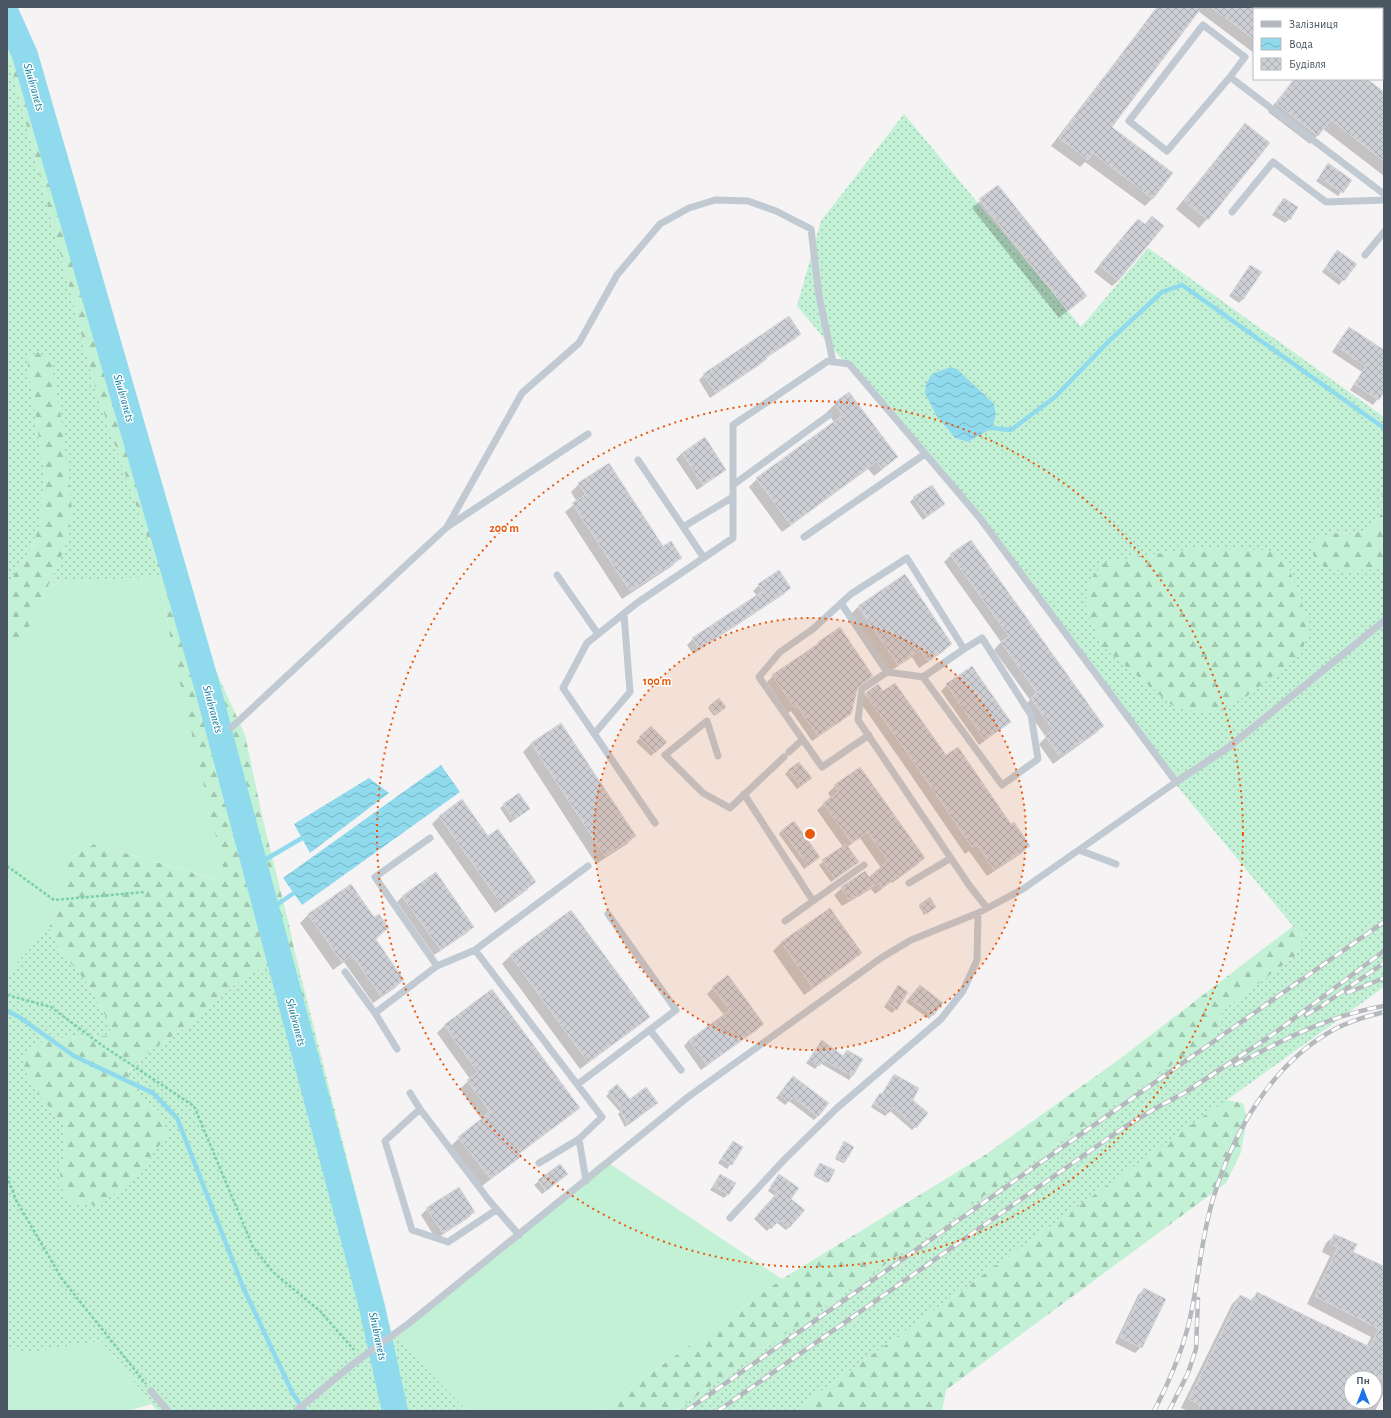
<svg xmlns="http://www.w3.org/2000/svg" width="1391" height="1418" viewBox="0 0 1391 1418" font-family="'Alegreya Sans',sans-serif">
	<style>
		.grass { fill: url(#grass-dots); fill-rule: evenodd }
		.forest { fill: url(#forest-firs) }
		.garden { fill: #c3f1d5 }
		.water { fill: url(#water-waves) }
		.shadow { fill: #0003; fill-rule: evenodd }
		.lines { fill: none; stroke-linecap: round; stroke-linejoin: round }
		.stream { stroke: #90daee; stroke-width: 4.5 }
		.river { stroke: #90daee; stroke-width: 26 }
		.building { fill: url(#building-cross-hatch); stroke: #d7d9de }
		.path { stroke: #7ad0a6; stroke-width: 2.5; stroke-dasharray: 3 2; stroke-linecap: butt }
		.lane { stroke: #c1cad2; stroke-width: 7 }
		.rail-casing { stroke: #b5b8bd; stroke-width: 4.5 }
		.rail { stroke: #fff; stroke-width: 3; stroke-dasharray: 9; stroke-linecap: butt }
		.ring { fill: none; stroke: #e8590c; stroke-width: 2; stroke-dasharray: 2 4 }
		.labels { text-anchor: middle; stroke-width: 3; stroke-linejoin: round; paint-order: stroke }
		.water-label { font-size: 12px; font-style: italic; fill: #0c7c9b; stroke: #fff }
		.centre { fill: #e8590c; stroke: #fff; stroke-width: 2 }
		.ring-label { font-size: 12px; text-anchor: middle; font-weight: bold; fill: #e8590c; stroke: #fff; stroke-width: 3; stroke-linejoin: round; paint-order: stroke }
	</style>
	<defs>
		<pattern id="grass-dots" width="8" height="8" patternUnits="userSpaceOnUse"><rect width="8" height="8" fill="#c3f1d5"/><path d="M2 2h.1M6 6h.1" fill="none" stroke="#a0c6b0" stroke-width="1.8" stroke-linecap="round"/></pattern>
		<pattern id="forest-firs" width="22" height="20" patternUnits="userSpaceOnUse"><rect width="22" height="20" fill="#c3f1d5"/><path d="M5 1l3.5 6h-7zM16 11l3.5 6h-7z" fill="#a0c6b0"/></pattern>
		<pattern id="water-waves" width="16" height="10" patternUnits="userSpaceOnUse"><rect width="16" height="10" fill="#90daee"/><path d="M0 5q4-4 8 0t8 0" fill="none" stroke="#78b4c4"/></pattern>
		<pattern id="building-cross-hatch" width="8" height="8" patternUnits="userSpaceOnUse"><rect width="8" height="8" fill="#cdcfd5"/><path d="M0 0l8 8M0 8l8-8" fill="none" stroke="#a8abb0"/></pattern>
	</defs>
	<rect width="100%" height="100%" fill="#f5f3f3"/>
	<path class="grass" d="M7 57 11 66 96 390 161 577 50 582 65 548 27 359 44 473 41 520 32 547 7 586Z
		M904 114 1081 327 1148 248 1384 417V492L1382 495V513L1370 529 1351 534 1332 533 1381 569 1384 567V987L794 1411H675L1170 1066 1216 1037 1222 1011 1295 956 1303 934 1293 926 1173 781 976 519 797 306 821 221ZM930 403 992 428 968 442 955 438 936 415Z
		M49 927 60 950 89 985 112 1028 106 1036 45 1039 29 1081 63 1125 65 1148 60 1174 160 1112 140 1097 128 1073 143 1056 186 1027 245 976 295 953 391 1332 467 1411H157L101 1341 21 1354 7 1346V974Z"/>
	<path class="forest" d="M7 7H11L32 58 171 571 245 735 263 820 289 925 329 1110 383 1336 375 1340 276 962 245 976 186 1027 143 1056 128 1072 140 1097 160 1112 167 1134 157 1149 127 1187 95 1205 75 1204 63 1193 60 1174 65 1148 63 1125 29 1081 22 1059 45 1039 106 1036 112 1028 89 985 60 950 49 927 65 895 61 880 72 857 94 844 215 879 171 645 161 577 96 390 11 66 7 57Z
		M37 352 51 360 63 429 72 510 65 548 50 582 28 629 7 666V586L32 547 41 520 44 473 27 359Z
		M1384 492V567L1381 569 1348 571 1326 569 1314 557 1312 549 1315 540 1332 533 1351 534 1370 529 1382 513V495Z
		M1193 549 1268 550 1284 559 1289 568 1304 609 1310 632 1299 656 1247 696 1213 711 1194 712 1173 706 1102 646 1085 606 1089 581 1104 563 1140 556Z
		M1293 926 1303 934 1295 956 1222 1011 1216 1037 1170 1066 675 1411H598L782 1279 985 1155 1117 1061Z
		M1226 1100 1243 1103 1247 1118 1241 1152 1226 1183 946 1390 942 1411H794Z"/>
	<path class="garden" d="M161 577 171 645 223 867 216 879 94 844 72 857 61 880 65 895 49 927 7 974V666L28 629 50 582Z
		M604 1160 782 1279 598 1411H467L391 1332 423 1309Z
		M101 1341 151 1404 129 1411H7V1346L21 1354Z"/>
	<path class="water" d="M951 367 957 369 994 404 996 415 992 428 968 442 955 438 936 415 925 393 926 384 932 374Z
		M441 765 460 792 302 905 283 878Z
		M369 778 389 793 310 853 294 824Z"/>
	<path class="shadow" d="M1157 7H1259L1262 9H1254V53L1198 11 1110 127 1153 198 1145 206 1085 162 1080 167 1051 146Z
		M1294 79H1366L1384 93V176L1323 129 1310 144 1268 112Z
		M1237 133 1268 143 1207 219 1199 228 1176 209Z
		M1328 165 1350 180 1338 196 1316 181Z
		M998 186 1086 296 1059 318 972 208Z
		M1284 199 1289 219 1285 223 1272 215Z
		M1152 217 1118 281 1112 286 1094 272 1132 226 1144 225Z
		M1337 251 1355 264 1339 285 1322 272Z
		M1251 266 1243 299 1239 303 1229 296Z
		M1350 328 1384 351V391L1373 405 1350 390 1362 372 1332 352 1344 334Z
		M800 334 795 339 766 358 761 364 710 398 699 380 704 375Z
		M835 404 897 457 888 465 874 476 868 469 782 532 749 487 757 479 834 422 827 412Z
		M682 453 725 469 719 475 697 490 676 459Z
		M579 484 663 547 680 558 672 566 622 599 565 512 577 502 571 492Z
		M914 498 940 507 923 520 910 502Z
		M951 555 1103 726 1096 733 1053 764 1039 744 1046 737 1024 706 1030 700 994 650 1001 642 944 562Z
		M905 576 951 644 943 652 919 668 912 657 889 672 850 615 858 607Z
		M759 585 790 588 784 594 693 654 687 645 693 639 757 596 753 591Z
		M819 642 856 688 850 714 843 720 812 741 791 711 788 713 767 682 773 676 813 648Z
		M947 685 1010 721 1004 727 979 745 941 691Z
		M867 693H883L946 756 1029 846 1022 853 987 876 969 851 965 854 904 765 860 702V700Z
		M719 700 723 709 714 716 708 708Z
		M561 724 635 836 627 844 596 864 523 752 531 744Z
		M651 727 665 742 651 756 636 742Z
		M789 770 807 782 797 789 785 774Z
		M835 786 924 858 917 865 892 883 891 882 875 894 871 889 842 906 834 895 842 888 864 872 869 878 881 868 860 838 847 847 858 862 831 882 819 865 843 847 817 810 831 798 828 793Z
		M518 794 525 812 510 823 500 808Z
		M440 816 488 838 535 882 527 890 495 913 432 824Z
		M782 830 819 857 804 869 779 834Z
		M350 886 374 919 388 928 375 940 403 980 395 988 373 1003 344 962 333 970 300 923 308 915Z
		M403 896 473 927 467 933 434 955 397 902Z
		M920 904 934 909 924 915 919 906Z
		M829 910 860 953 852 961 804 995 773 951 781 943Z
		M571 912 648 1017 640 1025 580 1069 502 964 510 956Z
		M898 986 896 1009 892 1013 884 1007Z
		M713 988 762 1024 757 1030 701 1070 684 1046 689 1040 724 1015 707 994Z
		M916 990 932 1015 929 1019 906 1002Z
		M492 991 579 1108 571 1115 519 1154 520 1156 512 1163 482 1186 451 1146 459 1138 482 1120 460 1089 470 1079 437 1033 444 1026Z
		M822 1042 842 1056 847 1051 862 1059 852 1076 849 1080 820 1063 815 1069 806 1063Z
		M894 1075 911 1100 915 1127 912 1130 890 1111 885 1116 871 1107 877 1097 880 1094 881 1095Z
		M789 1081 818 1116 814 1120 789 1101 785 1105 776 1098Z
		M617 1086 630 1100 654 1105 625 1127 618 1114 620 1112 606 1096Z
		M733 1142 742 1148 727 1169 718 1163Z
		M843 1144 845 1162 843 1163 835 1159Z
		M559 1165 563 1178 542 1194 534 1185Z
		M819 1166 829 1181 827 1183 814 1176Z
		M720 1176 728 1194 724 1198 710 1190Z
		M776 1179 790 1199 789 1227 786 1230 776 1222 767 1231 754 1219 775 1196 768 1191Z
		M427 1209 474 1212 468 1218 436 1239 421 1215Z
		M1335 1235 1352 1252 1384 1267V1393L1375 1411H1188L1181 1408 1232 1304 1240 1296 1250 1301 1257 1293 1366 1347 1371 1337 1307 1304 1330 1256 1322 1252 1326 1243ZM1351 1378H1375V1402H1351Z
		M1144 1289 1141 1347 1135 1353 1115 1343 1138 1295Z"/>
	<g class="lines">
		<path class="stream" d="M992 428 1011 430 1055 397 1109 341 1162 292 1182 285 1384 428
			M255 867 268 858 302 838
			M266 912 294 893
			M7 1011 19 1017 74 1056 153 1093 177 1118 243 1287 293 1394 305 1411"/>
		<path class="river" d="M7 15 25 55 207 686 372 1307 395 1411"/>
	</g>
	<path class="building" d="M1157 7H1202L1112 127 1173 173 1153 199 1093 153 1088 160 1059 138Z
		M1211 7H1254V39Z
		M1295 79H1367L1384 92V161L1331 120 1318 136 1276 103Z
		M1245 123 1270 143 1208 220 1184 201Z
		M1328 163 1352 180 1343 193 1319 177Z
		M998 185 1087 296 1068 311 979 199Z
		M1284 198 1298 207 1290 220 1275 210Z
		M1152 216 1164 226 1118 281 1099 265 1138 219 1145 224Z
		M1337 250 1357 264 1344 281 1325 268Z
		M1250 265 1262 272 1243 300 1232 292Z
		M789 316 801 334 766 357 767 359 716 393 703 374Z
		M1349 327 1384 350V392L1379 400 1354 384 1366 366 1336 346Z
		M849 392 898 457 882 469 877 461 791 525 756 478 843 415 834 403Z
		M705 437 726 470 703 485 682 453Z
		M609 463 663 546 671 541 682 558 630 591 572 503 586 495 578 483Z
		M932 485 945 504 927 517 913 497Z
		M971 540 1104 726 1060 757 1045 736 1053 730 1031 698 1037 693 1001 642 1009 636 950 554Z
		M779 570 791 588 699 649 692 638 763 591 758 584Z
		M905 574 952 644 928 661 920 650 898 665 858 606Z
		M840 627 873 676 858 687 851 714 818 736 797 706 795 708 772 675 819 643 818 642Z
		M972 666 1011 722 985 740 946 684Z
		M895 683 946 755 958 747 1011 824 1014 822 1030 846 994 870 977 844 972 847 911 758 866 695 867 692 878 684 883 691Z
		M719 698 726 707 716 715 709 706Z
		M561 723 636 836 605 856 531 743Z
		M651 726 667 742 655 753 639 737Z
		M799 762 812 778 801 786 788 770Z
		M860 767 925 858 899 877 898 875 882 888 879 883 849 900 841 887 865 871 869 877 888 861 867 832 852 843 823 803 839 791 834 785Z
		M519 793 530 809 514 820 503 804Z
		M462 799 488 836 498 829 536 882 503 906 439 816Z
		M794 821 820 857 808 866 782 830Z
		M846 844 859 862 835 879 822 860Z
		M436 872 474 927 441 950 402 896Z
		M351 884 374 917 379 914 389 928 375 938 404 980 381 996 352 955 342 962 308 914Z
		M930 897 936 907 926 914 920 904Z
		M830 908 862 953 813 988 781 942Z
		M571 910 650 1017 588 1062 510 955Z
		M728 975 764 1024 707 1065 689 1040 730 1010 712 987Z
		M898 985 908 992 897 1010 887 1003Z
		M920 985 943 1003 933 1016 909 998Z
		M492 989 580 1108 519 1153 522 1156 491 1179 458 1137 490 1112 467 1080 478 1072 444 1025Z
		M822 1040 843 1056 847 1050 863 1059 853 1076 824 1060 819 1066 809 1059Z
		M894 1074 919 1088 913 1100 928 1113 916 1128 893 1107 889 1113 873 1104 880 1093 882 1094Z
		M793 1076 829 1103 818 1117 793 1097 789 1102 779 1094Z
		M617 1084 630 1099 646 1087 658 1103 628 1125 620 1111 622 1109 608 1092Z
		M733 1141 743 1147 732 1165 721 1159Z
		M844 1141 854 1147 845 1162 836 1157Z
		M820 1163 835 1170 829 1182 814 1174Z
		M560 1164 568 1174 546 1191 538 1180Z
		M720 1174 736 1183 729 1195 713 1186Z
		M779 1174 799 1188 791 1199 805 1210 789 1228 780 1220 771 1229 757 1215 778 1192 770 1187Z
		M459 1187 475 1212 443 1233 426 1208Z
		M1334 1234 1357 1244 1353 1252 1384 1266V1378H1351V1411H1197L1200 1405 1189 1399 1240 1295 1253 1301 1257 1292 1370 1347 1379 1329 1315 1296 1338 1247 1330 1244Z
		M1144 1288 1166 1299 1142 1348 1120 1337Z"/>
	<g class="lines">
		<path class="path" d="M7 866 54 900 145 892
			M7 995 51 1007 103 1046 194 1106 253 1247 274 1273 320 1311 354 1350
			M7 1176 16 1200 62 1279 146 1384"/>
		<path class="lane" d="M1203 25 1245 57 1230 77 1167 151 1129 121Z
			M1230 77 1384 194
			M1232 212 1273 162 1326 202 1384 200
			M1365 255 1384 232
			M638 460 704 558
			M733 485 829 415
			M447 527 522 393 579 343 617 275 660 224 689 208 715 200 748 201 776 211 811 229 819 296 833 362
			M683 527 733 497
			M804 537 925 454
			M557 575 598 634
			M841 603 887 672
			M923 677 964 649
			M232 727 447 527 588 434
			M594 734 630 692 624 614
			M869 735 822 767 759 677 780 652 813 629 851 594 907 558 964 649 982 638 1031 715 1038 759 1002 785 923 677 887 672 862 689 858 720 969 885 987 908
			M789 752 802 740
			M718 756 707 721 665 755 703 793 730 808 784 757
			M744 794 813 901 864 865
			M655 823 563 688 587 643 637 603 733 538V425L828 361 849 364 979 517 1176 782
			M430 838 375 877 437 966
			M1079 850 1116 864
			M909 883 951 858
			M785 921 813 901
			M475 950 588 866
			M345 972 375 1013 437 966 475 950 602 1117 579 1139 539 1163
			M375 1013 397 1049
			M650 1030 681 1070
			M578 1084 676 1010 608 914
			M410 1093 420 1109 488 1199 519 1235
			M420 1109 385 1141 412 1230 448 1242 496 1210
			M579 1139 586 1181
			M730 1218 785 1159 837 1108 941 1019 963 991 977 960 978 913
			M151 1391 168 1411
			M296 1411 353 1364 408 1324 688 1097 881 958 911 940 978 913 1023 889 1176 782 1229 747 1384 621"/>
		<defs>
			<path id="rail" d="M1347 993 1384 978
				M1306 1015 1320 1007 1384 963
				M1235 1065C1283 1040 1330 1015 1384 1006
				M686 1411 1384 922
				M718 1411 1123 1128 1156 1108 1186 1092 1272 1035 1384 951
				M1154 1411C1169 1382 1183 1350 1190 1318 1199 1279 1201 1238 1213 1199 1233 1132 1272 1063 1335 1029 1350 1021 1368 1016 1384 1012
				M1169 1411 1188 1373 1196 1349 1198 1299"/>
		</defs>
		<use href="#rail" class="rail-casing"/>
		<use href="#rail" class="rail"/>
	</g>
	<circle cx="810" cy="834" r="216" fill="#e8590c" fill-opacity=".12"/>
	<g class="ring">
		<circle cx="810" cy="834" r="216"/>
		<circle cx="810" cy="834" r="433"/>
	</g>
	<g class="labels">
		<g class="water-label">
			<text transform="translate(34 87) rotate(74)" y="4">Shubranets</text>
			<text transform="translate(124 398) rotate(74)" y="4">Shubranets</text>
			<text transform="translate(213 709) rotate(75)" y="4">Shubranets</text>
			<text transform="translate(296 1022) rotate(75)" y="4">Shubranets</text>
			<text transform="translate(378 1336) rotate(78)" y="4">Shubranets</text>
		</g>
	</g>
	<circle cx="810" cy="834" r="6" class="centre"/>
	<g class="ring-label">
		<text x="504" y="532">200 m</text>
		<text x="657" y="685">100 m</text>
	</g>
	<rect width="1391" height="1418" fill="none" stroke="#4a5661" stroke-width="16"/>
	<rect x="1253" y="8" width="130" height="72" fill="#ffffff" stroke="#b7bbc0"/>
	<rect x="1261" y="21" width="20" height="6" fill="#b5b8bd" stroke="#b7bbc0"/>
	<text x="1289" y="28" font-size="12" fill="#4a5661">Залізниця</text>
	<rect x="1261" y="38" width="20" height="12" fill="url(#water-waves)" stroke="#b7bbc0"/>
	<text x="1289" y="48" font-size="12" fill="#4a5661">Вода</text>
	<rect x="1261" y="58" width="20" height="12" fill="url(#building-cross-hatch)" stroke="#b7bbc0"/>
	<text x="1289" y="68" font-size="12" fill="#4a5661">Будівля</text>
	<g transform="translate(1363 1390)"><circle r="19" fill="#ffffff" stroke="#b7bbc0"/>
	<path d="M0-3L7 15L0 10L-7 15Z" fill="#1a73e8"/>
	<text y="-6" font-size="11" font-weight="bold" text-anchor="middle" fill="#4a5661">Пн</text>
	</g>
</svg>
